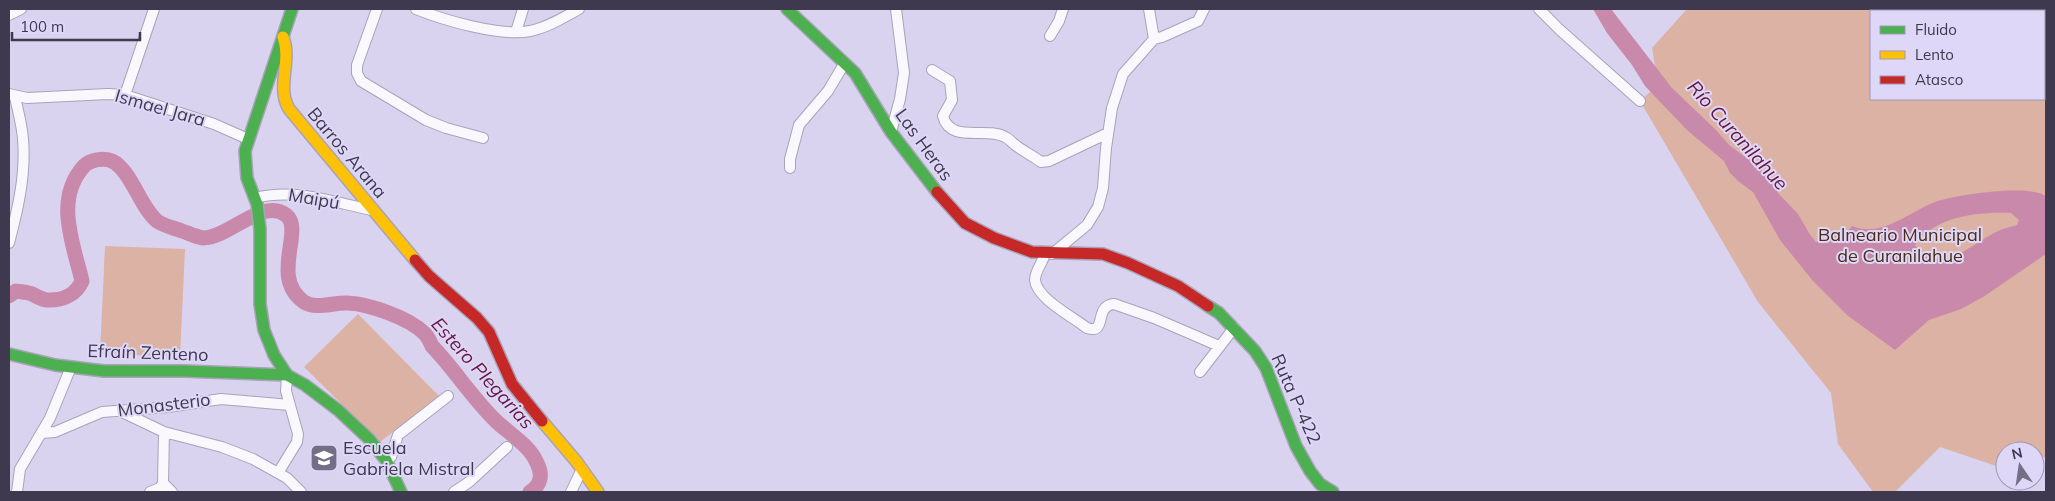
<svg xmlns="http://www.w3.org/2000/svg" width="2055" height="501" viewBox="0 0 2055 501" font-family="Mulish,sans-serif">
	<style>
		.green { fill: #dcb2a4 }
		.water { fill: #c889aa; fill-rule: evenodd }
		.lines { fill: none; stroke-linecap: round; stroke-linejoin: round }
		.river { stroke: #c889aa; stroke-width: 15 }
		.street-casing { stroke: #a8a3b9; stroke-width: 12 }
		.fast-casing { stroke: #a8a3b9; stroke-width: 14 }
		.slow-casing { stroke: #a8a3b9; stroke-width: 14 }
		.jam-casing { stroke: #a8a3b9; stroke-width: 14 }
		.street { stroke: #f9f8fd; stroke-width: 10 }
		.fast { stroke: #4caf50; stroke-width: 11 }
		.slow { stroke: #ffc107; stroke-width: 11 }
		.jam { stroke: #c62828; stroke-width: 11 }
		.labels { text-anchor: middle; stroke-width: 4; stroke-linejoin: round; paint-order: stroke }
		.street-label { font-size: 18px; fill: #3e394e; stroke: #ded7f7 }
		.park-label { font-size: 18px; fill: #4b2b14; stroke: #ded7f7 }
		.poi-label { font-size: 18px; fill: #3e394e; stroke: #ded7f7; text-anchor: start }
		.water-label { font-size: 19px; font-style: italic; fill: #66163e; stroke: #ded7f7 }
	</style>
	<rect width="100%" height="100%" fill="#d9d3ef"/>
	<path class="green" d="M1687 9H1879L1884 11H1871V99H2044V92L2046 93V457L2035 460V451H2005V469L1940 447 1895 492H1873L1838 444 1831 393 1758 302 1640 101 1658 85 1652 48Z
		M105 246 185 249 180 357 100 354Z
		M358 314 439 396 380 442 304 367Z"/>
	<path class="water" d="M1593 9H1611L1672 88 1716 130 1729 145 1757 166 1773 181 1778 193 1798 214 1809 233 1816 242 1848 231 1852 226C1882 239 1911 210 1938 201 1956 195 2033 183 2046 197V254L1983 297 1961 309 1929 320 1895 350 1847 315 1813 281 1780 240 1753 192 1738 181 1730 173 1724 161 1687 130 1645 86 1632 65 1607 33ZM2011 213 2019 220 2017 225C2011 227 2004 228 1998 231 1972 243 1941 278 1915 245 1935 216 1978 212 2011 213Z"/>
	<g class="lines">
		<path class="river" d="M9 296 16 291C21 292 27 292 32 294 36 296 41 299 46 300 62 301 76 295 82 281 73 243 54 199 84 166 90 160 104 157 112 161 131 170 140 207 157 221 164 226 174 228 182 231 188 233 196 237 203 238 229 238 263 197 286 215 305 230 269 277 304 302 316 310 334 302 348 303 369 304 409 318 424 333 428 336 430 342 432 346 455 370 473 399 497 422 510 434 530 446 537 463 543 475 541 485 530 492"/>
		<defs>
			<path id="street" d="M377 9 357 65V73L361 81 426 120 446 128 483 138
				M416 9C443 20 501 37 530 31 547 28 564 17 579 9
				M1539 9 1560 30 1640 101
				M2037 11 2038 9
				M9 15 21 9
				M516 32 523 9
				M1050 36 1059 21 1063 9
				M1154 39 1162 37 1198 21 1204 9
				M932 70 950 81 952 100 943 116C950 144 986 126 1005 137 1010 139 1013 144 1018 147 1025 152 1033 156 1041 162L1049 161 1108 133
				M9 94 27 98 108 94 125 95 214 124 248 139
				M125 95 154 9
				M891 132 900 99 904 73 896 9
				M790 168V159L799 125 828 91 844 64
				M255 198C296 188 332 202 372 210
				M9 243C18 209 26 174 23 139 22 125 18 111 15 97
				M1045 253C1043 263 1035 270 1035 280 1036 298 1073 317 1087 328 1108 335 1093 306 1114 304L1154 318 1219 346
				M1052 254 1087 225 1098 207 1103 188 1106 148 1112 108 1123 74 1154 39 1149 9
				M1200 372 1234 328
				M122 412 164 432 222 447 253 459 287 478 301 492
				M42 433 55 432 102 412 169 407 221 399 290 405
				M386 460 391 457 398 435 448 396
				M278 473 297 442 298 434 286 391 287 375
				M163 483 164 432
				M163 483 172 492
				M17 492 20 469 50 418 71 367
				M150 492 160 488 163 483
				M454 492 469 482 507 447
				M571 492 582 469"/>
			<path id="fast" d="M292 9 245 151 247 178 257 204 260 229V304L264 330 274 355 287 375 305 385 338 410 369 439 386 460 401 492
				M787 9 855 73 891 132 937 192
				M1897 9 1902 11
				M2044 83 2046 85
				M1208 306 1219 313 1255 351 1266 368 1296 446 1310 471 1320 484 1333 492
				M9 354 55 365 104 371H183L287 375"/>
			<path id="slow" d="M283 37C292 61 276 87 289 109L415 260
				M542 421 576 461 598 492"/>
			<path id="jam" d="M937 192 965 223 994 238 1032 252 1103 254 1128 263 1178 286 1208 306
				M415 260 429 276 477 318 489 332 512 384 542 421"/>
		</defs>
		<use href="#street" class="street-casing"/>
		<use href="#fast" class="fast-casing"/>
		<use href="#slow" class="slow-casing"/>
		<use href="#jam" class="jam-casing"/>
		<use href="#street" class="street"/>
		<use href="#fast" class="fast"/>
		<use href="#slow" class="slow"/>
		<use href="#jam" class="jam"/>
	</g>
	<defs>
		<symbol id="school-square" viewBox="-11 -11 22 22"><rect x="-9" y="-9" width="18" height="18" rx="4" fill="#746f86" stroke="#ded7f7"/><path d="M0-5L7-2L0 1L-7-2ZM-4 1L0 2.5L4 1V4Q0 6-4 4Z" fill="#fff"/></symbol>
	</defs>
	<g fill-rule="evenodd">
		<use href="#school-square" x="308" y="442" width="32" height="32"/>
	</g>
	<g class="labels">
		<g class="street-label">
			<text transform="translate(160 108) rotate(16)" y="6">Ismael Jara</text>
			<text transform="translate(924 145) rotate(54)" y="6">Las Heras</text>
			<text transform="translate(347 153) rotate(50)" y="6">Barros Arana</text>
			<text transform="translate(314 199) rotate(10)" y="6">Maipú</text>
			<text transform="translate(148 353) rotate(2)" y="6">Efraín Zenteno</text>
			<text transform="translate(1296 399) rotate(66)" y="6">Ruta P-422</text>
			<text transform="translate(164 405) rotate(-7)" y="6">Monasterio</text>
		</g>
		<g class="park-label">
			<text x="1900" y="241">Balneario Municipal<tspan x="1900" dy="21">de Curanilahue</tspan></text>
		</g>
		<g class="poi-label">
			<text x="343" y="454">Escuela<tspan x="343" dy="21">Gabriela Mistral</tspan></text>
		</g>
		<g class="water-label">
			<text transform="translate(1738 135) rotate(48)" y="7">Río Curanilahue</text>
			<text transform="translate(483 373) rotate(48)" y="7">Estero Plegarias</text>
		</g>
	</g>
	<rect width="2055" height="501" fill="none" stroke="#3e394e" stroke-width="20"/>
	<rect x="1870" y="10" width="175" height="90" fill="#ded7f7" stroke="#9e98b3"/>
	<rect x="1880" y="26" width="25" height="8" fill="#4caf50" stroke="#9e98b3"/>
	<text x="1915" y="35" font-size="15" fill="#3e394e">Fluido</text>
	<rect x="1880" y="51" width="25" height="8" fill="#ffc107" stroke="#9e98b3"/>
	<text x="1915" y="60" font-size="15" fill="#3e394e">Lento</text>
	<rect x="1880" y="76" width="25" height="8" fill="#c62828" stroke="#9e98b3"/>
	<text x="1915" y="85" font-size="15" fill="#3e394e">Atasco</text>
	<g transform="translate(2020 466) rotate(347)"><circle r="24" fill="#ded7f7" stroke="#9e98b3"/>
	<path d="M0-4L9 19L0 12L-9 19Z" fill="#746f86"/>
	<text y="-8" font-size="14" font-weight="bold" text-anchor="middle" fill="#3e394e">N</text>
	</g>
	<path d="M12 32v8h128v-8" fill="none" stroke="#3e394e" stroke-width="2.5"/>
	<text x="20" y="32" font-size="15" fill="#3e394e" stroke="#ded7f7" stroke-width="4" paint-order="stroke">100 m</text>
</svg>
